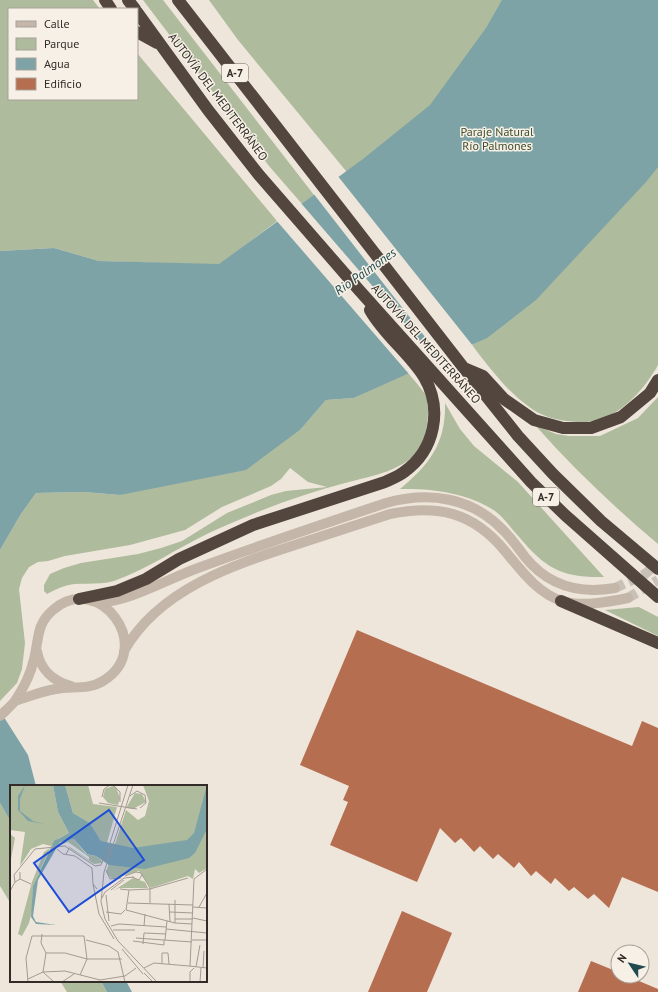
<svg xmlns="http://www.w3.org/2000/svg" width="658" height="992" viewBox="0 0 658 992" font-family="'PT Sans',sans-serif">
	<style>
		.green { fill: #afbb9d }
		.water { fill: #7da3a7 }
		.pier { fill: #eee6db }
		.building { fill: #b66e50 }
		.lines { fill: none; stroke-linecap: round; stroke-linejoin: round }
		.tertiary-tunnel { stroke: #c8c1b7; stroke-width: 10; stroke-dasharray: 10 5; stroke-linecap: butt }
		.tertiary { stroke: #c4b6a8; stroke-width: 10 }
		.motorway { stroke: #52463f; stroke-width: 12 }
		.labels { text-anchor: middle; stroke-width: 3; stroke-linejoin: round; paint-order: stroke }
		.shield { fill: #f6f0e6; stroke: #6d6660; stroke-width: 1 }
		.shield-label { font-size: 11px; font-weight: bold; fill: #322b27 }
		.street-label { font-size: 12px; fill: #322b27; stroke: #f6f0e6 }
		.park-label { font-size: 12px; fill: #404d2e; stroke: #f6f0e6 }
		.water-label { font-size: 13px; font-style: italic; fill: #22494e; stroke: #f6f0e6 }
		.inset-road { fill: none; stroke: #a39b93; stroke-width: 1 }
		.view { fill: #1d4ed8; fill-opacity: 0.15; stroke: #1d4ed8; stroke-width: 2 }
		.inset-edge { fill: none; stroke: #322b27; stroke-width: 2 }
	</style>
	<rect width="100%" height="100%" fill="#eee6db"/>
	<path class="green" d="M0 0H93L100 9H9V99H137V53L277 221 219 265 99 261 54 248 0 251Z
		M143 0H163L314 195 302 204 269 166Z
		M209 0H658V365C646 387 624 412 599 420 589 423 576 422 566 421 554 419 542 416 532 409 508 393 489 367 472 345L479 341 346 171 238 40Z
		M408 373C414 380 420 387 425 394 431 405 427 434 422 445 407 471 371 476 345 483 299 495 252 513 209 533 177 548 148 569 114 581 101 585 88 583 75 584 65 585 56 589 47 594L44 591V585L50 574 64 568 81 563 138 554 161 548 182 541 227 513 271 495 286 491 327 487 308 482 290 468 281 479 271 486 222 507 185 530 130 545 65 556 48 561 38 562 29 567 22 578 19 589 25 643 22 669 17 683 0 701V550L21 514 36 493 84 492 120 495 301 429 326 400 354 398Z
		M658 397V544C614 507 573 468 535 425L556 434 569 436H600L638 418Z
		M445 403 460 429 474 446 518 482 604 577C563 578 546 569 520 538 512 529 504 518 495 511 469 493 431 488 400 489 430 464 446 443 445 403Z
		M639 607 658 617V636L605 610Z
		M0 803 11 822V904L0 886Z
		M60 981H101L107 992H67Z"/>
	<path class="water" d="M502 0H658V167L646 182 536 300 487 338 354 398 326 400 301 429 246 470 120 495 84 492 36 493 21 514 0 550V251L54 248 99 261 219 264 363 159 430 105 486 28Z
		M0 711 28 755 36 786H11V822L0 803Z
		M101 981H126L132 992H107Z"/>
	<path class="pier" d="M337 175 473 346 443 360 313 193Z
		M300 202 438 362 409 374 276 220Z"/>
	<path class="building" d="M357 630 632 746 642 721 658 728V892L622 877 609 908 594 894 588 899 574 887 569 891 555 878 551 884 536 871 531 876 519 862 514 868 498 854 493 859 480 846 474 852 461 838 455 843 440 828 417 882 330 845 348 802 343 800 349 786 300 765Z
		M402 911 452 933 427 992H368Z
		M591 961 618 972V976H627L658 989V992H578Z"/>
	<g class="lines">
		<path class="tertiary-tunnel" d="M615 588 645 574 658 563
			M628 598 658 580"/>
		<path class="tertiary" d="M98 603C133 600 165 580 198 568 260 545 323 524 386 503 429 491 472 497 504 531 512 539 518 548 525 557 549 587 580 594 615 588
			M37 651C40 669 53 681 71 686
			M124 651C159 589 233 565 298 544 329 534 359 524 390 514 437 504 473 512 505 551 520 569 537 593 562 601 582 607 608 602 628 598
			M0 716C5 711 11 706 15 701 23 689 31 673 34 659 39 640 36 624 53 610 99 570 157 648 103 681 89 690 72 686 56 689 42 691 28 697 15 701"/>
		<path class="motorway" d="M105 0 111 9
			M128 0 135 9
			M178 0 463 367 518 436 553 474 601 521 658 569
			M137 12 208 110 259 175 359 290 531 482 565 515 658 597
			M137 32 157 43
			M464 368 483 376 504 399 534 420 563 428H591L621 417 650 393 658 380
			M79 599 117 591 146 579 179 559 253 525 385 482C391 479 399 476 404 472 435 450 443 409 424 377 409 353 384 335 370 310
			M561 601 658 643"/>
	</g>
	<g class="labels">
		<g class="shield">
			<rect x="222" y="64" width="26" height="18" rx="3"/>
			<rect x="533" y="488" width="26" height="18" rx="3"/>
		</g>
		<g class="shield-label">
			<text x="235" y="77">A-7</text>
			<text x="546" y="501">A-7</text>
		</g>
		<g class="street-label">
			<text transform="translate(218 97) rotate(53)" y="4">AUTOVÍA DEL MEDITERRÁNEO</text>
			<text transform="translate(426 344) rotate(48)" y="4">AUTOVÍA DEL MEDITERRÁNEO</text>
		</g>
		<g class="park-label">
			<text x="497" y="136">Paraje Natural<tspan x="497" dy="14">Río Palmones</tspan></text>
		</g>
		<g class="water-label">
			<text transform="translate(365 271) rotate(-35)" y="5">Rio Palmones</text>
		</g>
	</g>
	<g transform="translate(10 785)">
		<rect width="197" height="197" fill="#eee6db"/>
		<path d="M0 0H43L48 27 59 48 49 53 41 61 33 59 21 64 10 81 15 47 0 45ZM55 0H78L83 19 107 22 97 58 91 56 80 38 63 28ZM133 0H197V83L189 88 185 84 183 94 178 91 141 103 129 86 102 94 96 87 116 25 128 35 135 31 139 16ZM103 1 106 2 110 13 108 20 98 18 93 12 95 4ZM125 8 132 9 136 17 123 24 116 23ZM0 49 5 53 0 79ZM64 54 76 69 86 71 92 76V78L84 79 61 64 57 60 79 75V72L58 57 45 62 52 56ZM40 63 23 101 22 126 19 138 12 151 8 149 22 97 34 67ZM123 93 135 97 138 103H109L103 106Z" fill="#afbb9d"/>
		<path d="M15 0 10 14V26L23 36 34 39 18 36 8 25V11ZM43 0H55L63 28 80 38 91 56 123 63 177 55 184 48 197 0V44L185 68 179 73 135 84 99 80 86 71 77 69 64 54 50 57 28 95 23 131 26 137 46 140 26 139 21 132 23 101 44 56 59 48 48 27Z" fill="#7da3a7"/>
		<path class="inset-road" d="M103 0 110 7V17M123 0 94 87 91 117 95 134 108 156 147 197M120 11 127 6 135 10 136 18 130 23M92 12 94 4 100 0M89 18 127 24M58 63 85 81 91 80 95 71M47 64 53 69 65 71 82 83 83 99 87 104M95 74 118 0M96 85 100 94 111 93M115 91 126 87 131 88 140 103V118M122 92 129 95 132 90M10 94 21 99M5 97 10 94V87M83 99 89 129 104 154M110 104 119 105 116 125 165 138 182 139M101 105 114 95M119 105 140 104 178 93M0 106 5 97 4 90 25 64 55 61 59 64 56 69M96 110 99 136M92 113 95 107 114 93 124 92M165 115V138M118 118 183 120M159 119 160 137M183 122 197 123M189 122 197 108M96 127 111 129 115 125M160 127 183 128M183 133 197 136M165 134H183M101 141 109 139 156 142M134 141 135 129M156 144 197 148M103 145H125M32 149 31 158 36 168 33 187M126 153 182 157M76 155 99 161 108 167 115 197M155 155 157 136M182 155H197M123 156 154 160V155M133 159 134 148 156 149M112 164 133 189M36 168H55L77 174H112M152 178V168H158L159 179M179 181 197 183M180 181 184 94 197 84M186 182 190 160M134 183 144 178 179 181M193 183 194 166M33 187 44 197M134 188 143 197M70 190 77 174M18 194 33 187 55 186 90 195 115 191 126 183M18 197 16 173 22 151H74L77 174M52 197 64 189M180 197V187L184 183M190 197 191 183"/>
		<path class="view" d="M99 25 134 75 59 127 24 78Z"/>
		<rect width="197" height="197" class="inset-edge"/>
	</g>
	<rect x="8" y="8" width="130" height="92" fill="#f6f0e6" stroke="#a8a19a"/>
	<rect x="16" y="21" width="20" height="6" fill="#c4b6a8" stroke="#a8a19a"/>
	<text x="44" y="28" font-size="12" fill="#322b27">Calle</text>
	<rect x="16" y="38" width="20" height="12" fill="#afbb9d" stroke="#a8a19a"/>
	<text x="44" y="48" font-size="12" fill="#322b27">Parque</text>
	<rect x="16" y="58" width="20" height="12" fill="#7da3a7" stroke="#a8a19a"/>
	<text x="44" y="68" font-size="12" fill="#322b27">Agua</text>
	<rect x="16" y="78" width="20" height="12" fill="#b66e50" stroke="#a8a19a"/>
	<text x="44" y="88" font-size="12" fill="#322b27">Edificio</text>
	<g transform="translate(630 964) rotate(305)"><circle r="19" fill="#f6f0e6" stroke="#a8a19a"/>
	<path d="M0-3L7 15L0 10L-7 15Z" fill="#22494e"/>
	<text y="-6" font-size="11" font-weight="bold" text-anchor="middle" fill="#322b27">N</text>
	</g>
</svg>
